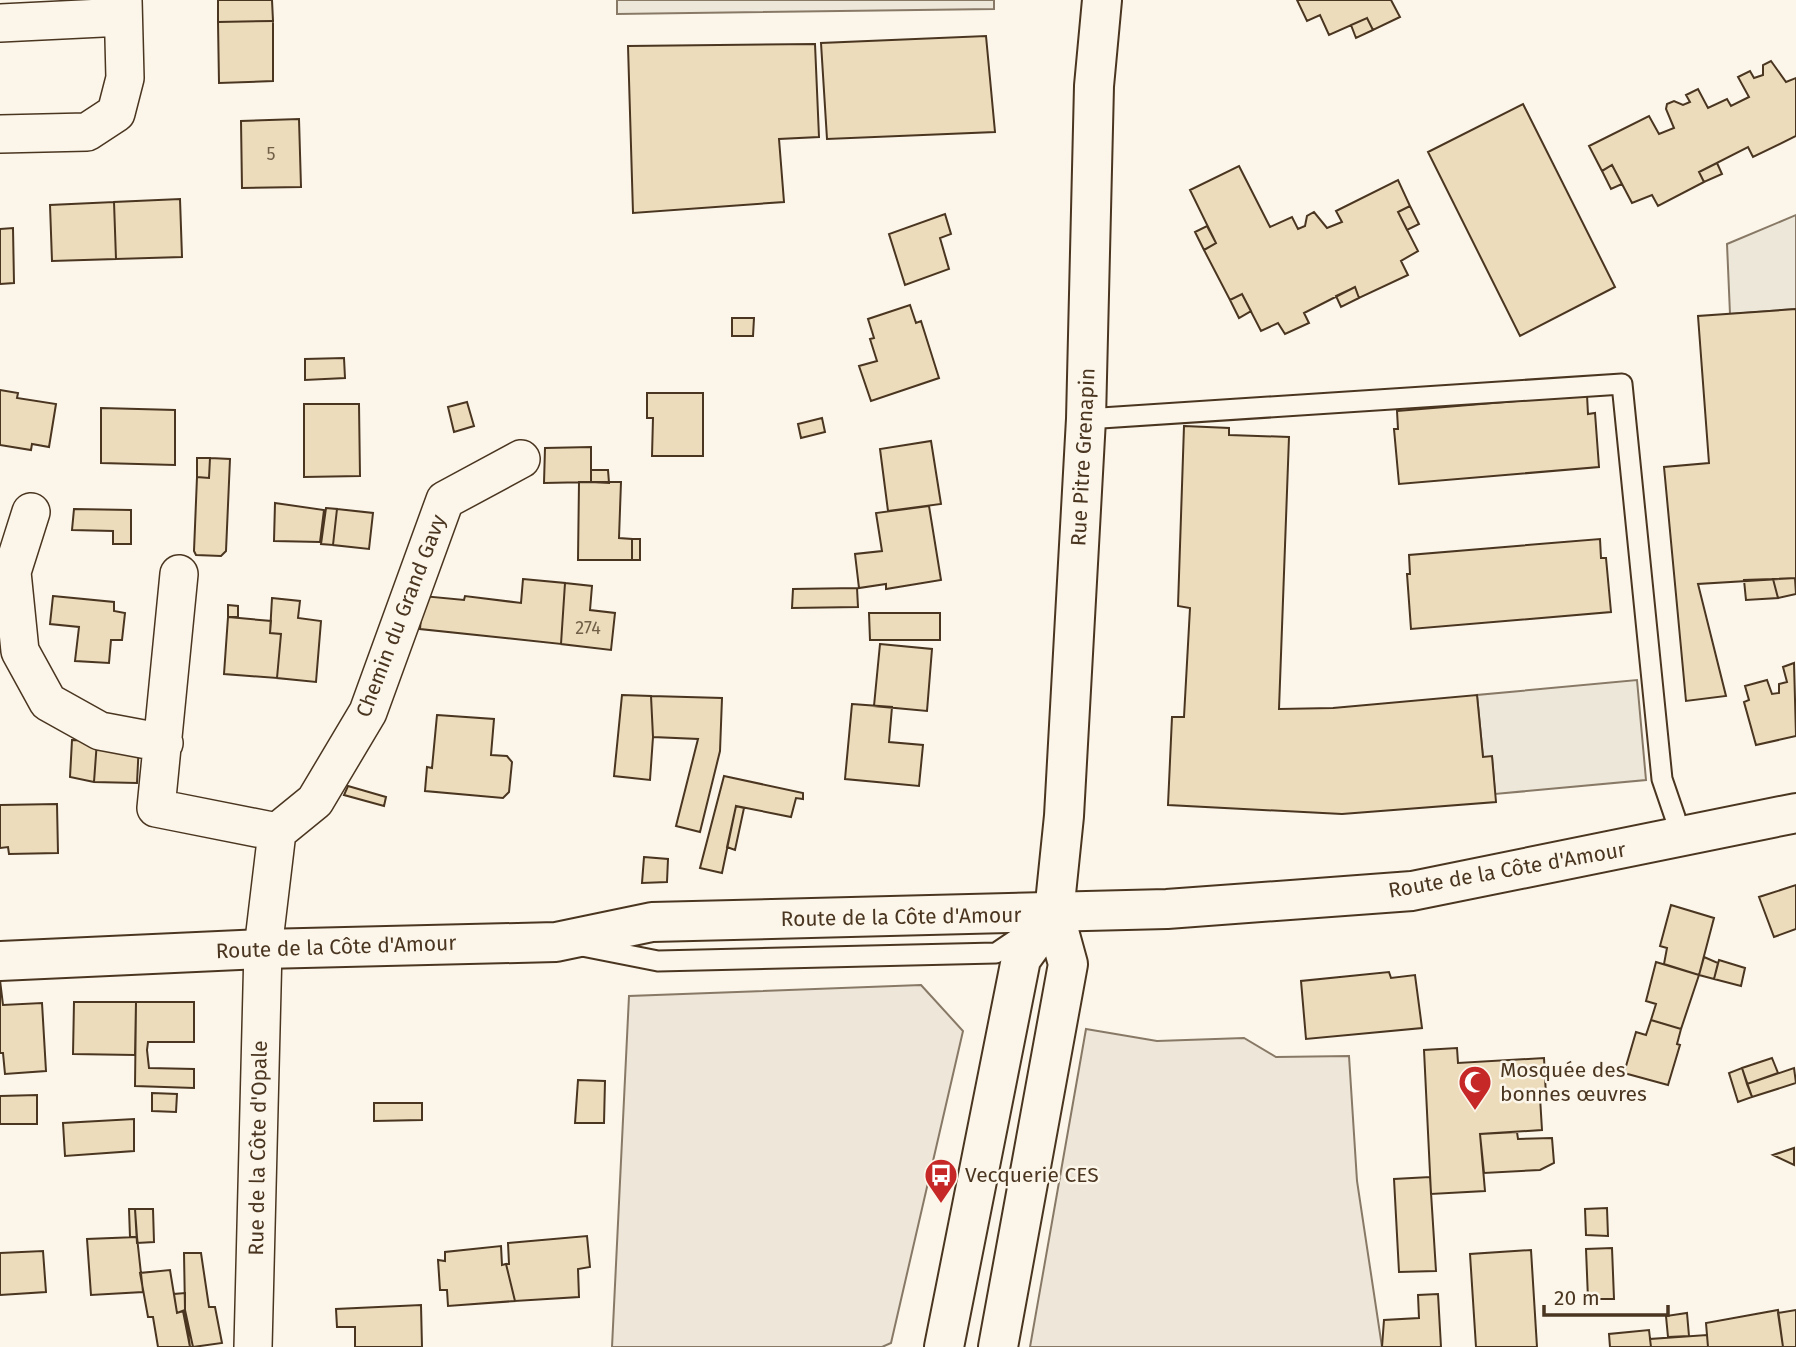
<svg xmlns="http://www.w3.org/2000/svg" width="1796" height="1347" viewBox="0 0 1796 1347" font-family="'Fira Sans',sans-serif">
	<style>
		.green { fill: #ede6d9; stroke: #887966; stroke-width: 2 }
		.parking { fill: #ede7d9; stroke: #887966; stroke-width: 2 }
		.building { fill: #ecdcbc; stroke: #4a3520; stroke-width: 2 }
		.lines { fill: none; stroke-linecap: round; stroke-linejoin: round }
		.service-casing { stroke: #4a3520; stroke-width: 23 }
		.minor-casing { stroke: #4a3520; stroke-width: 40 }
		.tertiary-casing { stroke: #4a3520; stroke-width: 42 }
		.secondary-casing { stroke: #4a3520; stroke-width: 42 }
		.service { stroke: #fbf6e9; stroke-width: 19 }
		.minor { stroke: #fbf6e9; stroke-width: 37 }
		.tertiary { stroke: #fbf6e9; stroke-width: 38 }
		.secondary { stroke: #fbf6e9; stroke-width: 38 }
		.labels { text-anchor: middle; stroke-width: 5; stroke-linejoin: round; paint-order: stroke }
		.number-label { font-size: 18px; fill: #725f47 }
		.street-label { font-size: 21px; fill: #4a3520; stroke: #fbf6e9 }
		.poi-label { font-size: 21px; fill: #4a3520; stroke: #fbf6e9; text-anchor: start }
	</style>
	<rect width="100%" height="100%" fill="#fbf6e9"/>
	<path class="green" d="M921 985 963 1031 891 1343 882 1347H612L629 996Z
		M1086 1029 1157 1041 1244 1038 1276 1057 1349 1056 1357 1181 1382 1347H1030Z"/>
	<path class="parking" d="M617 0H994V9L617 14Z
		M1796 215V309L1730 314 1727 244Z
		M1637 680 1646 780 1495 794 1492 757H1483L1477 695Z"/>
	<path class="building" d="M218 0H272L273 21 218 22Z
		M1297 0H1391L1400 17 1373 30 1367 18 1329 35 1320 15 1307 21Z
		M1367 18 1373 30 1356 38 1351 25Z
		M273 21V81L219 83 218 22Z
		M986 36 995 132 827 139 821 43Z
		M815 44 819 137 779 139 784 202 633 213 628 46Z
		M1771 61 1786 82 1796 78V136L1753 157 1748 147 1699 172 1704 182 1658 206 1652 195 1632 203 1612 165 1602 171 1589 146 1649 116 1659 134 1674 128 1666 109 1667 104 1674 101 1683 105 1690 102 1686 95 1698 89 1708 108 1727 99 1731 106 1749 97 1738 77 1750 71 1754 78 1763 75V65Z
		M1523 104 1615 287 1520 336 1428 152Z
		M299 119 301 187 242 188 241 121Z
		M1717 163 1722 174 1704 182 1699 172Z
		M1612 165 1622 184 1611 189 1602 171Z
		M1239 166 1270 227 1292 217 1298 229 1305 226 1307 216 1314 212 1327 228 1342 222 1336 211 1398 180 1410 206 1398 212 1418 251 1401 261 1408 275 1359 298 1355 287 1304 313 1309 323 1285 334 1278 323 1261 331 1242 294 1230 300 1204 250 1216 243 1190 190Z
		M180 199 182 257 116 259 114 202Z
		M114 202 116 259 52 261 50 205Z
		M1410 206 1419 224 1407 230 1398 212Z
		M945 214 951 234 940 238 949 269 905 285 889 234Z
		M1207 226 1216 243 1204 250 1195 232Z
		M13 228 14 283 0 284V229Z
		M1355 287 1359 298 1341 307 1336 296Z
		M1242 294 1251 311 1239 318 1230 300Z
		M910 305 916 323 921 321 939 378 871 401 859 366 877 361 870 339 874 338 868 319Z
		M1796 309V578L1698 584 1726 696 1686 701 1664 467 1709 463 1698 316Z
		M732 318H754L753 336H732Z
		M344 358 345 378 305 380V359Z
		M0 390 18 393 17 398 56 404 49 447 32 444 31 450 0 445Z
		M647 393H703V456H652L653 418H647Z
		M1587 395 1588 414 1595 413 1599 467 1399 484 1394 429H1398L1397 411Z
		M467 402 474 426 454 432 448 407Z
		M304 404H359L360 476 304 477Z
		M101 408 175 410V465L101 463Z
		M822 418 825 432 801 438 798 424Z
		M1184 426 1229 428V435L1289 437 1279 709 1333 708 1477 695 1483 757 1492 756 1496 802 1342 814 1168 805 1172 717H1184L1190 608 1178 606Z
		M931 441 941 504 888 511 880 449Z
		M591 447V482L544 483 545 448Z
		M197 458H210L209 478 197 477Z
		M210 458 230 459 226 551 221 556 196 555 194 551 197 477 209 478Z
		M591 470H608L609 483 591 482Z
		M579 482H621L619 538 632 539V560H578Z
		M275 503 324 510 320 542 274 541Z
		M929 506 941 580 886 589V584L859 588 855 554 882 551 876 513Z
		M326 508 337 509 333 545 321 544Z
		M74 509 131 510V544H113V531L72 530Z
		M337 509 373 513 369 549 333 545Z
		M632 539H640V560H632Z
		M1600 539 1601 558H1606L1611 612 1411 629 1407 574H1410L1409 555Z
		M1795 578 1796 594 1778 598 1773 579Z
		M523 579 565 583 561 644 420 629 423 596 464 600 465 596 521 603Z
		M1773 579 1778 598 1746 600 1744 580Z
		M565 583 592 586 590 610 615 613 611 650 561 644Z
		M857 588 858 607 792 608 793 589Z
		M53 596 114 602V611L125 613 122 640H111L109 663 75 661 79 627 50 624Z
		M272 598 300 601 298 618 321 621 316 682 277 678 281 634 270 633Z
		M228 605 238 606V617H228Z
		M869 613H940V640H870Z
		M228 617 271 621 270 633 281 634 277 678 224 674Z
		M880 644 932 649 927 711 874 706Z
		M1794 663 1796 736 1756 745 1744 702 1749 700 1745 686 1767 680 1772 694 1779 693V684L1787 682 1783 667Z
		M622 695 651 696 653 737 650 780 614 776Z
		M651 696 722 698 720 751 700 832 676 826 698 739 653 737Z
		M852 704 892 707 889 742 923 745 919 786 845 779Z
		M437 715 494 719 491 755 507 756 512 762 509 792 503 798 425 791 427 767 432 768Z
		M72 740 97 741 94 782 70 777Z
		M97 741 139 743 137 783 94 782Z
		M724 776 803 793V799L796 798 791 817 736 806 722 873 700 868Z
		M348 786 386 797 384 806 344 795Z
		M57 804 58 853 9 854 8 847 0 848V805Z
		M736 806 744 808 735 850 727 847Z
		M644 857 668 859 667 882 642 883Z
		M1796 885V929L1774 937 1759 897Z
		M1671 905 1714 918 1699 975 1664 964 1667 948 1660 946Z
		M1704 957 1718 963 1714 979 1699 975Z
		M1719 960 1745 968 1741 986 1714 979Z
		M1656 962 1699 975 1681 1029 1651 1020 1656 1004 1646 1001Z
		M1389 972 1391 978 1415 975 1422 1028 1306 1039 1301 981Z
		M0 980 3 1005 42 1003 46 1071 5 1074 3 1053H0Z
		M74 1002H136L135 1055 73 1054Z
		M136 1002H194V1042H148L147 1050 149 1068 194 1069V1088L135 1086Z
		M1651 1020 1681 1029 1677 1044 1680 1045 1668 1085 1624 1073 1636 1032 1646 1035Z
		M1457 1048 1458 1063 1544 1058 1546 1096 1540 1097 1542 1130 1480 1134 1485 1191 1431 1194 1424 1050Z
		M1772 1058 1778 1073 1747 1084 1742 1068Z
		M1742 1068 1752 1097 1738 1102 1729 1073Z
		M1794 1068 1796 1083 1752 1097 1747 1084Z
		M578 1080 605 1081 604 1123H575Z
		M152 1093 177 1094 176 1112 152 1111Z
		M37 1095V1124H0V1096Z
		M374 1103H422V1120L374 1121Z
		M134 1119V1151L65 1156 63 1123Z
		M1517 1132 1518 1139 1552 1138 1554 1163 1540 1170 1484 1173 1480 1134Z
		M1794 1148V1165L1773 1155Z
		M1430 1177 1436 1271 1399 1272 1394 1179Z
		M1607 1208 1608 1236 1586 1235 1585 1209Z
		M129 1209H135L137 1237H130Z
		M135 1209H153L154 1242 137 1243Z
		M587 1236 590 1267 578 1269 579 1297 515 1301 506 1264H509L508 1243Z
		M137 1237 143 1292 91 1295 87 1239Z
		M501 1246 502 1265 506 1264 515 1301 448 1306 447 1290H440L438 1260 445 1261V1252Z
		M1612 1248 1614 1299H1588L1586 1249Z
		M1531 1250 1537 1347H1476L1470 1254Z
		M43 1251 46 1292 0 1295V1253Z
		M184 1253H201L209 1307H215L222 1343 193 1347 185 1310Z
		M170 1270 177 1313 183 1311 190 1347H158L153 1317H148L140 1273Z
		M185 1293V1310L177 1313 174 1294Z
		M1438 1294 1441 1347H1382L1384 1320 1419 1318 1418 1295Z
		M421 1305 422 1347H355V1327H337L336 1309Z
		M185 1310 193 1347H190Z
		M1778 1310 1783 1347H1708L1706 1323Z
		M1796 1310V1347H1783L1778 1313Z
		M1687 1313 1689 1336 1668 1337 1666 1316Z
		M1649 1330 1651 1347H1610L1609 1334Z
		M1707 1335 1708 1347H1651L1650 1339Z"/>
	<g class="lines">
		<defs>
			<path id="service" d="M1086 419 1622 384 1662 779 1675 817
				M582 946 658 961 996 953 1030 930"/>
			<path id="minor" d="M0 23 123 17
				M0 134 87 132 116 113 125 78 123 0
				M31 512 12 572 20 651 48 702 100 731 164 743
				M179 574 156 808 277 832
				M253 1347 263 949 277 832 315 801 368 712 445 500 521 459"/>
			<path id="tertiary" d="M944 1347 1021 959 1054 913
				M998 1347 1068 964 1054 913 1064 816 1086 419 1094 86 1102 0"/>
			<path id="secondary" d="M0 961 263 949 556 942 652 922 1167 909 1412 891 1796 813"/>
		</defs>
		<use href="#service" class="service-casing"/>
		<use href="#minor" class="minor-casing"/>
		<use href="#tertiary" class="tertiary-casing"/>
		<use href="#secondary" class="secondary-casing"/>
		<use href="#service" class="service"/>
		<use href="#minor" class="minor"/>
		<use href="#tertiary" class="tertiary"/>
		<use href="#secondary" class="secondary"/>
	</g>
	<defs>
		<symbol id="mosque-pin" viewBox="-11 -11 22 30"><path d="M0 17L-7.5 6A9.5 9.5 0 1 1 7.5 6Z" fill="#c62828" stroke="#fbf6e9"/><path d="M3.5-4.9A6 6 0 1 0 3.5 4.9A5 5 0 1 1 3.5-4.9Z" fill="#fff"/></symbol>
		<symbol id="bus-pin" viewBox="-11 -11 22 30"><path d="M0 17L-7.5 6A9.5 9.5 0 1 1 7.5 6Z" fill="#c62828" stroke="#fbf6e9"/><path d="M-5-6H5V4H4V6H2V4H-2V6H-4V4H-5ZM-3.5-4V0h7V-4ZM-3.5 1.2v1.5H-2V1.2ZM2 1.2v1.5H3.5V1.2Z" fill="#fff"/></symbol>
	</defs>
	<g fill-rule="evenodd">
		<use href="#mosque-pin" x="1456" y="1063" width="38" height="52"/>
		<use href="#bus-pin" x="922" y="1156" width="38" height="52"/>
	</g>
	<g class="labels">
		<g class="number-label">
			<text x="271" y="160">5</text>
			<text x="588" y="634">274</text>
		</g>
		<g class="street-label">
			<text transform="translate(1083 457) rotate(-87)" y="7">Rue Pitre Grenapin</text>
			<text transform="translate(401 616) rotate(-69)" y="7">Chemin du Grand Gavy</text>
			<text transform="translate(1507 870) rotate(-10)" y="7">Route de la Côte d'Amour</text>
			<text transform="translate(901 917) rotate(-1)" y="7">Route de la Côte d'Amour</text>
			<text transform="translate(336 947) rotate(-2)" y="7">Route de la Côte d'Amour</text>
			<text transform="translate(258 1148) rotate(-89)" y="7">Rue de la Côte d'Opale</text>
		</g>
		<g class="poi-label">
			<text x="1500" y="1077">Mosquée des<tspan x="1500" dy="24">bonnes œuvres</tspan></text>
			<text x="965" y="1182">Vecquerie CES</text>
		</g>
	</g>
	<path d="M1544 1305v10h124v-10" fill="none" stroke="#4a3520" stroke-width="3.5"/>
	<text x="1554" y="1305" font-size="21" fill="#4a3520" stroke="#fbf6e9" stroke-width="5" paint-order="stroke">20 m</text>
</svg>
